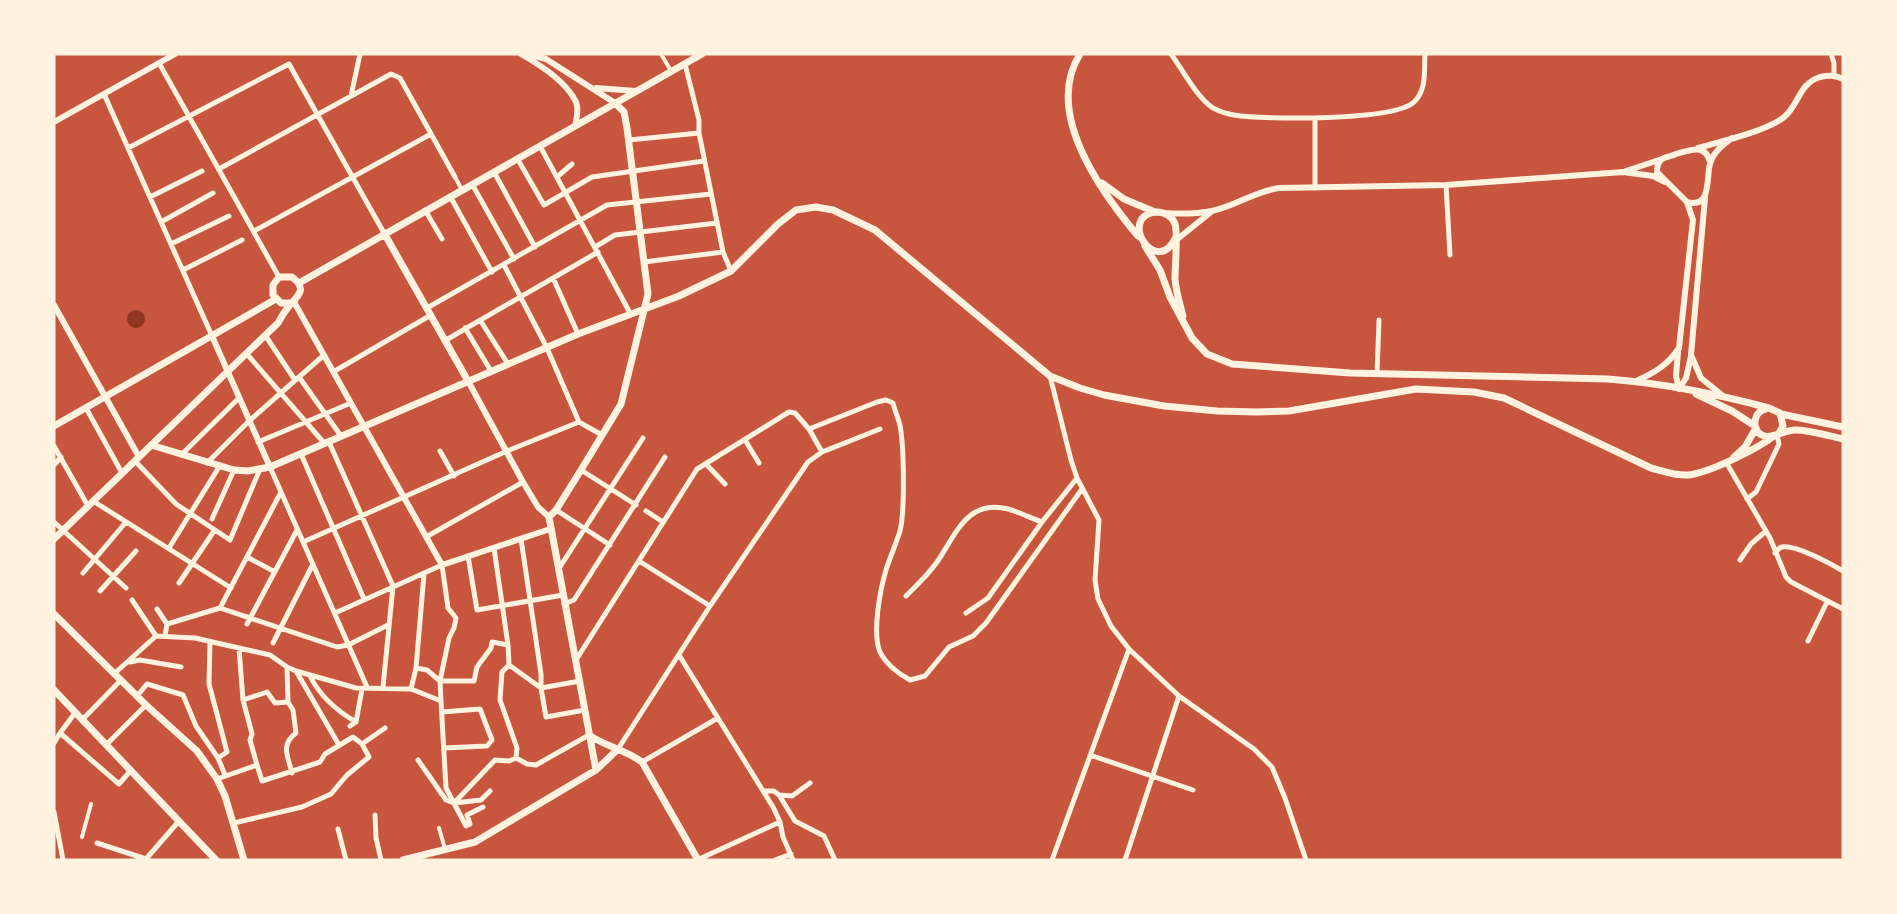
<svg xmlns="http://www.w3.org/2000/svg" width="1897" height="914" viewBox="0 0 1897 914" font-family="'DM Sans',sans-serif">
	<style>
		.water { fill: #8f3625 }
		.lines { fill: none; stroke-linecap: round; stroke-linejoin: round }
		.pedestrian { stroke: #fff3e0; stroke-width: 4 }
		.minor { stroke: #fff3e0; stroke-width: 5 }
		.tertiary { stroke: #fff3e0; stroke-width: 6 }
		.secondary { stroke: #fff3e0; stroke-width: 7 }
	</style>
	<rect width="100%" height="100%" fill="#c8553d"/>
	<path class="water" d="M127 319a9 9 0 1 1 18 0a9 9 0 1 1-18 0Z"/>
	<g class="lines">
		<path class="pedestrian" d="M661 54 671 71
			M455 177 462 190
			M439 828 445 849
			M82 837 91 804"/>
		<path class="minor" d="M1171 54C1182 69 1198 99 1213 108 1219 111 1227 114 1234 115 1265 120 1394 121 1414 102 1427 90 1424 70 1425 54
			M1831 54 1834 63V75
			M159 63 279 277
			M685 64 699 120V133L723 252 731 271
			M104 94 128 148 289 64 384 233
			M351 96 360 54
			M1315 119V188
			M629 140 699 133
			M540 146 630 313
			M128 148 212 336
			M517 158 544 205 592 177 704 161
			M219 169 391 74 400 78 455 177
			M494 172 535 247
			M557 177 572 164
			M472 184 514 259
			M1446 185 1450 255
			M450 196 492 272
			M150 197 202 171
			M425 210 442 239
			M161 222 213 193
			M254 231 431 134
			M171 244 229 216
			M595 247 615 235 717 223
			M644 262 723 252
			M504 265 547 348 579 422 602 435
			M183 270 242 240
			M553 278 578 334
			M427 308 607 205 711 194
			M480 320 508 364
			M465 328 491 371
			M265 335 295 380
			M446 340 598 252
			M246 353 325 444
			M333 372 431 315
			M1377 374 1379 320
			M1050 376 1071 460 1077 478 1099 520 1095 580 1098 599 1111 626 1129 649 1179 696 1254 749 1272 767 1285 798 1306 860
			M299 377 341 436
			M86 408 122 473
			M880 429 822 452 809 429 877 402 886 400 893 403C895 411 898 418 900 425 904 446 905 511 900 531 896 544 890 557 886 570 880 590 872 633 880 652 886 664 899 674 910 680L925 676 949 647 973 636 986 623 1082 489
			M745 440 759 463
			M258 442 351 403
			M329 442 393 586 383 687
			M54 446 88 506
			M440 451 454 476
			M301 454 364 599
			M181 455 239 398
			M135 461 176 504 230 540 260 469
			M1726 462 1770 538 1786 577 1791 582 1843 609
			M207 463 249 421 324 355
			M706 464 725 484
			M54 465 61 457
			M270 467 367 687
			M581 470 636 505
			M1747 499 1756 492 1779 444 1777 435
			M93 501 231 588
			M556 510 610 545
			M646 511 663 522
			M212 519 234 470
			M54 522 126 588
			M426 537 523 482
			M521 539 541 674V688L580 681
			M303 542 507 451 579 422
			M169 548 219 467
			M494 548 508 645 509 665 541 688 546 717 585 710
			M1775 553C1778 550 1778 548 1782 547 1795 544 1831 564 1843 571
			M468 556 477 610 563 595
			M247 557 275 572
			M1740 560 1751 544 1766 531
			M639 561 710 606
			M558 570 643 438
			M83 573 126 522
			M179 583 214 531
			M100 591 136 551
			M906 596C917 585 928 575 937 562 956 535 966 499 1008 509 1019 512 1031 518 1042 522L1077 478
			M132 600 156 636
			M564 604 574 600 665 457
			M220 608 337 647 348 645 388 625
			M220 608 281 492
			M157 609 167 624 165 636
			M335 613 442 565 448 608 456 618 454 628 449 638 440 681 441 701 446 788 466 826
			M966 613 988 598 1042 522
			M167 624 220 608
			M247 624 297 530
			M1808 641 1827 602
			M210 643 209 684 227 752 218 758
			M273 643 313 564
			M679 655 773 807 780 822 783 837 793 860
			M576 660 697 469 789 412 795 413 809 429
			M130 662 140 660 181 667
			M509 665 502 672 500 700 517 748 516 758
			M287 667 288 702 293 710 296 733C280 745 288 756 292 773
			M416 668 427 670 440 681H474L477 667 491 648 492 642 508 645
			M296 671 339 745
			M115 673 156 636 195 638 270 655 287 667 296 671 356 688 411 689 441 701
			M310 676C320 696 337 711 356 722
			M411 689 416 668 424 574
			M137 696 147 684 183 695 196 726 218 758 225 775
			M243 700 267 692 275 703 288 702
			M442 712 480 709 492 740 487 746 444 748
			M75 713 60 733 119 784 131 770
			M82 720 121 680
			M350 726 356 722 362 689
			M54 743 60 733
			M107 744 146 705
			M362 744 385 728
			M618 749 710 606 808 462 822 452
			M1090 755 1193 790
			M418 760 446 800 454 803 481 800 490 791
			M642 762 718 718
			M217 779 257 765 250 740 252 734 243 700 239 648
			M764 791H774L779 795 795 821 824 836 835 860
			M779 795 792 796 810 783
			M454 803 495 760 509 761 516 758 527 764 536 765 589 735
			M54 812 63 860
			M375 815 376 838 381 860
			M234 823 302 807 331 794 347 775 369 757 362 744 353 737 325 754 320 762 262 781 257 765
			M466 826 470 824 467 815 483 807
			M338 829 346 860
			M97 843 146 859 179 821
			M697 860 780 822
			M775 860 791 854
			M1052 860 1129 649
			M1125 860 1179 696"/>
		<path class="tertiary" d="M521 54C540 65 566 81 576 102 579 109 577 118 575 126
			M528 54 546 59 615 103
			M596 88 636 91
			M54 122 175 54
			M1698 148C1723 141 1763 132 1783 118 1799 106 1798 84 1820 77 1829 75 1835 75 1843 79
			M1710 162C1706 143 1689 150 1676 154 1672 156 1665 157 1662 159 1658 162 1657 167 1657 172L1687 202C1712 209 1706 178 1710 164 1713 152 1723 145 1732 138
			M1626 171 1662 159
			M1705 198 1691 355 1701 378 1723 396
			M1164 213C1179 214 1196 214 1212 211 1236 206 1255 191 1279 188L1446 185 1623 172 1653 176 1665 182
			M1175 241 1211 212
			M294 302 442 565 550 529
			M54 305 139 457
			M212 336 270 467
			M1678 352 1676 376 1679 389
			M468 381 523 482 538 507 549 517
			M1636 381C1654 373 1668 365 1679 348L1693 220 1687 202
			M1679 389 1686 378 1691 356"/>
		<path class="secondary" d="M1080 54C1043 113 1101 192 1138 236
			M1102 183 1124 199 1155 212
			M384 233 468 381
			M1176 237C1156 280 1116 215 1157 212 1165 212 1173 217 1175 224 1178 232 1175 267 1175 279 1176 292 1180 304 1183 316
			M1145 246 1160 270 1170 297 1192 338 1207 354 1232 364 1350 373 1608 379C1662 383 1717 394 1769 408
			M299 283 702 54
			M1696 394 1732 411 1755 426
			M1781 414 1843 427
			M54 426 276 299
			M1779 433 1783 426 1780 413 1769 408C1764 409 1760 410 1757 415 1755 419 1754 424 1756 429 1764 445 1783 430 1795 430 1811 430 1828 436 1843 439
			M151 445 234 470 248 471 270 467 578 334 679 296 731 271 778 224 796 210 816 207 833 210 875 230 1050 376 1080 388 1104 395 1164 406 1217 411 1257 412 1289 411 1416 389 1474 392 1504 398 1651 468C1663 471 1676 476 1688 475 1709 473 1757 449 1774 436
			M1734 457 1745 447 1756 428
			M54 539 278 323C281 317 285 311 289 306 298 296 308 289 292 277H279L273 285V295L281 303H291
			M54 614 146 705 197 751 217 779 225 796 244 860
			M54 690 216 860
			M589 735C606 747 625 749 642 762L698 860
			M596 770 549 517 556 510 581 470 621 404 648 294 627 128 624 112 615 103
			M403 860 475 842 596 770 618 749"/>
	</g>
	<rect width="1897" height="914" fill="none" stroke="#fff3e0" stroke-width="111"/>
</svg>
